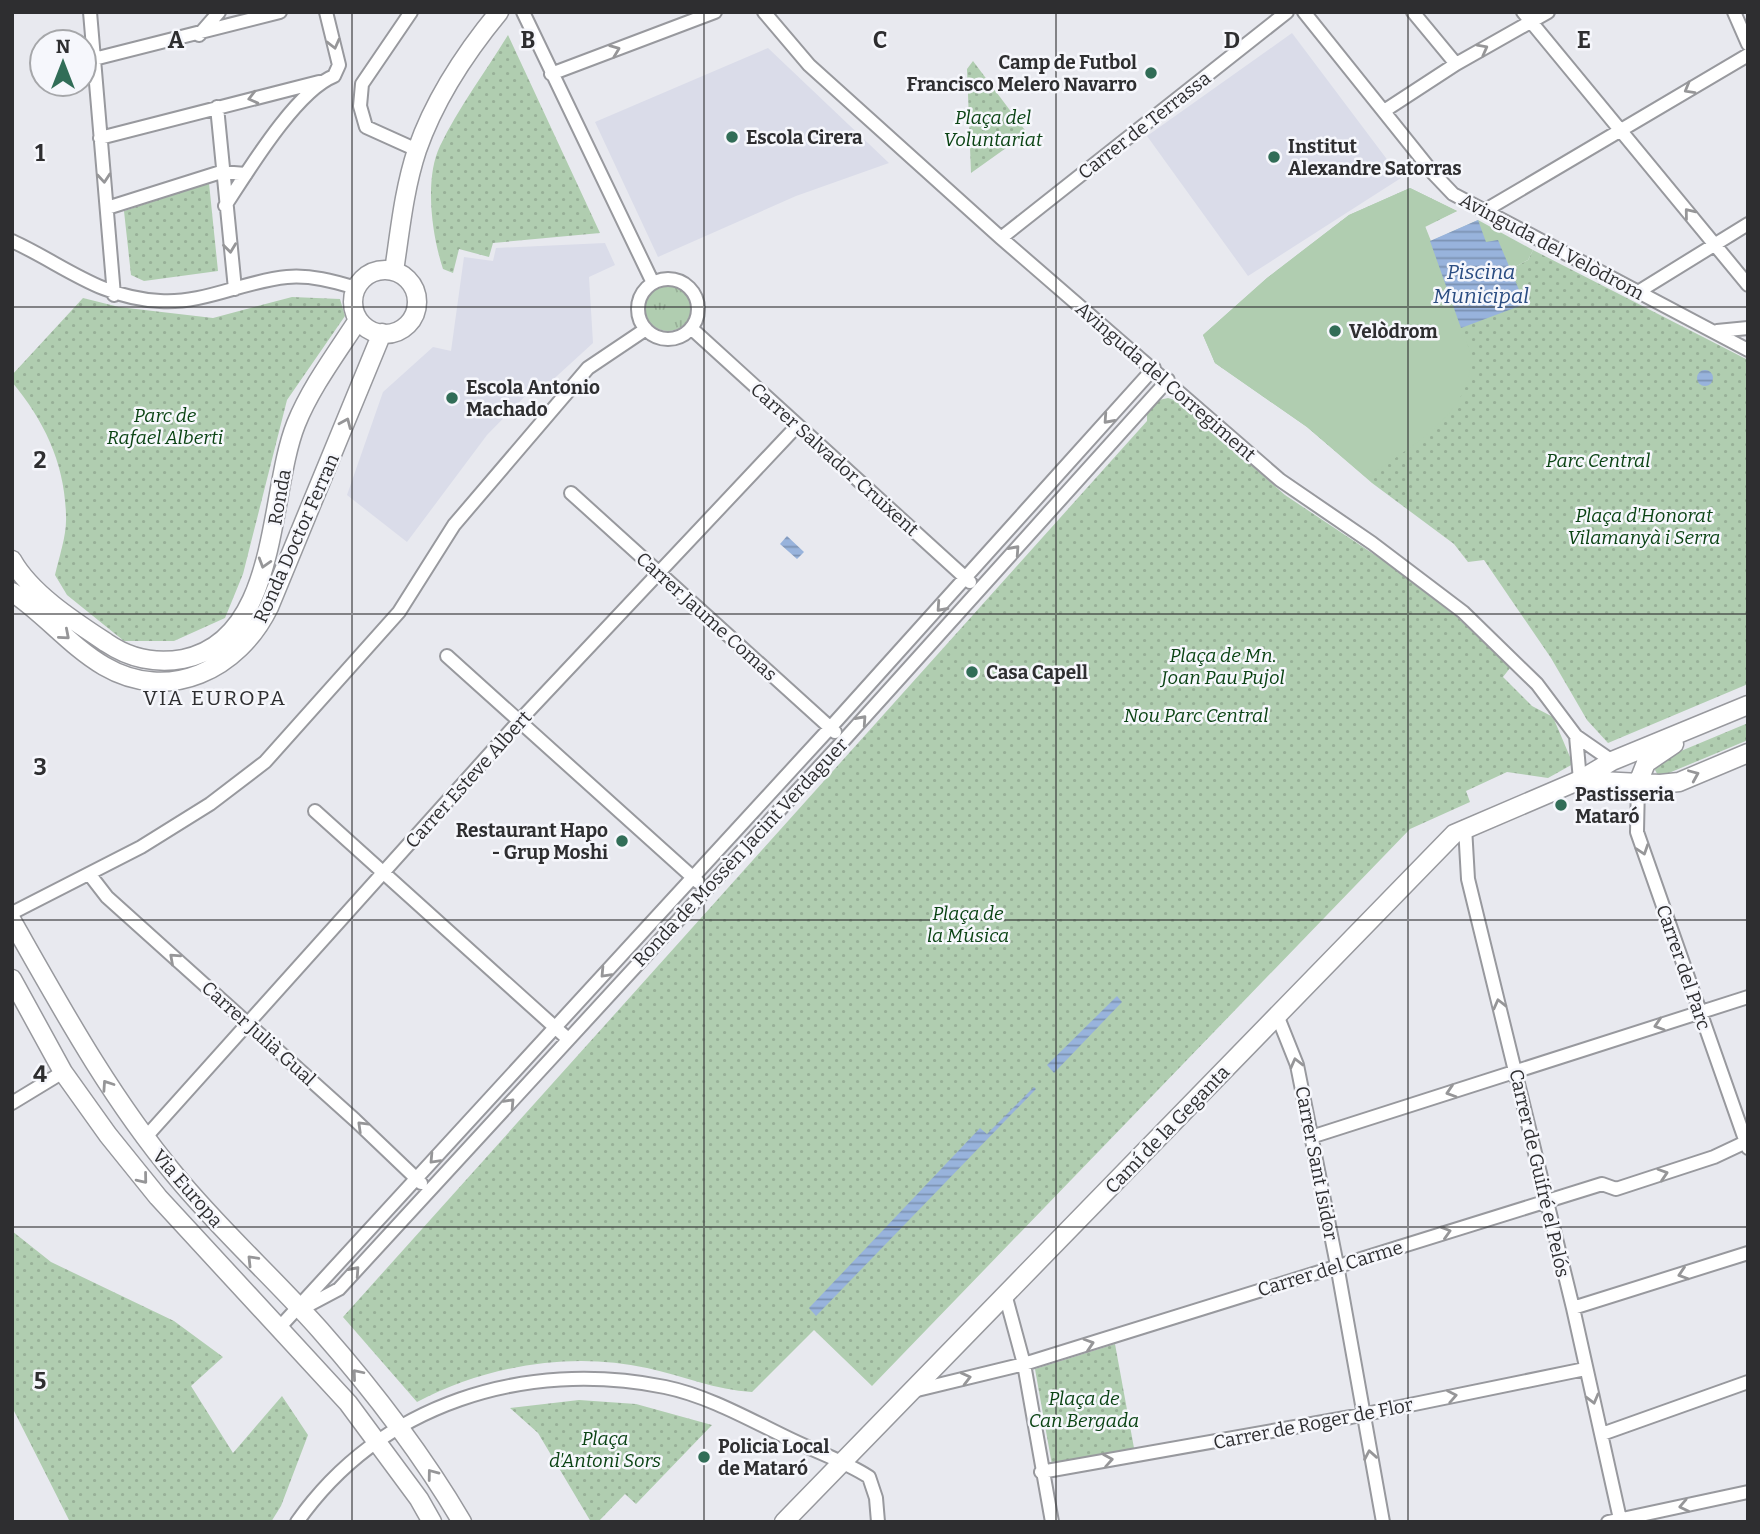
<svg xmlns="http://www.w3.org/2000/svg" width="1760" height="1534" viewBox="0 0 1760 1534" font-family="Bitter,serif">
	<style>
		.built { fill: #dadce9 }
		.grass { fill: url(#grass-tufts) }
		.park { fill: url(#park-dots) }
		.pitch { fill: #b0cdb0 }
		.water { fill: url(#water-rules) }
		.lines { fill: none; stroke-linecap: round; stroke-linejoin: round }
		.street-casing { stroke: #98999e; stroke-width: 16 }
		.secondary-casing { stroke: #98999e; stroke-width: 21 }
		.street { stroke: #fff; stroke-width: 12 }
		.secondary { stroke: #fff; stroke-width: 18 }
		.oneway { stroke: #969698 }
		.grid { fill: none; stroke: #2e2e30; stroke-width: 2; stroke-opacity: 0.55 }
		.poi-dot { fill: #316d57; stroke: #f6f7fc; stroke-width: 2.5 }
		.labels { text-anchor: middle; stroke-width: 5; stroke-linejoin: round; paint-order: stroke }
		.poi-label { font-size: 19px; font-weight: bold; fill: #2e2e30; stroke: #f6f7fc; text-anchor: start }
		.park-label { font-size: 19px; font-style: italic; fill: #0a4313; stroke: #f6f7fc }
		.street-label { font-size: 19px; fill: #2e2e30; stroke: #f6f7fc }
		.water-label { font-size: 21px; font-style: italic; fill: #2b4d82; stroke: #f6f7fc }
		.neighbourhood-label { font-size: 21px; letter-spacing: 2px; fill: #2e2e30; stroke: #f6f7fc }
		.grid-label { font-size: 23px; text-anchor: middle; font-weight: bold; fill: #2e2e30; stroke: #f6f7fc; stroke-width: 5; stroke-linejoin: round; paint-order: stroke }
	</style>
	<defs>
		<pattern id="grass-tufts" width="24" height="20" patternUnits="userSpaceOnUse" patternTransform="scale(1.75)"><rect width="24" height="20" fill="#b0cdb0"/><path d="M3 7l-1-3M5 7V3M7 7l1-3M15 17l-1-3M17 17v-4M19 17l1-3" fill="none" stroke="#98b098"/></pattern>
		<pattern id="park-dots" width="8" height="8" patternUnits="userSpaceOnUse" patternTransform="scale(1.75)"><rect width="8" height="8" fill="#b0cdb0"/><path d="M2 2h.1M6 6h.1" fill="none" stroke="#98b098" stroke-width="1.8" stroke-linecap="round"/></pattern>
		<pattern id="water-rules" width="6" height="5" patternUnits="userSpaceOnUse" patternTransform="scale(1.75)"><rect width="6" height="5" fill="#98b3dc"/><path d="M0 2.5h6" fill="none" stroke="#7c92b3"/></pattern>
	</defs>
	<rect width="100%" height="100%" fill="#e8e9ef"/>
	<path class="built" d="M1292 33 1401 178 1248 276 1147 136Z
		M768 48 889 163 796 196 658 257 595 122Z
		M605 243 615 265 589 277 593 343 546 386 540 381 487 435 407 542 347 495 383 392 433 347 451 351 464 257 493 261 496 248Z"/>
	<path class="grass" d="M645 308a23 23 0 1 1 46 0a23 23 0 1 1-46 0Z"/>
	<path class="park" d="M508 35 600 233 493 243 489 257 459 249 453 273 443 269C432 236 424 179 440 146 458 108 486 71 508 35Z
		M973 61 1027 133 971 173 967 69Z
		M209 183 218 271 144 281 131 275 124 211Z
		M1410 188 1457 211 1425 227 1461 328 1511 269 1528 260 1533 250 1748 360V684L1608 743 1587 720 1551 658 1484 560 1468 562 1454 544 1372 483 1307 427 1215 363 1203 335 1267 278 1349 215Z
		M292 297 340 299 345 316 287 400 243 574 225 618 174 641H124L67 595 55 575C59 557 67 535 66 516 65 464 45 422 12 382V375L83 298 119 307 213 318Z
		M1168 398 1178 401 1285 495 1396 569 1458 618 1510 668 1503 677 1532 706 1553 717 1573 764 1548 778 1507 772 1466 791 1470 802 1410 829 872 1386 814 1330 752 1392C716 1390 683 1376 647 1368 570 1351 486 1366 417 1402L343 1317 1147 421V413L1159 400Z
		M1748 723V740L1664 775H1658L1655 770 1657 761Z
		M12 1231 51 1262 174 1321 223 1357 191 1386 233 1453 282 1396 308 1435 281 1506 271 1522H70L12 1407Z
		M1115 1344 1134 1448 1052 1465 1035 1369Z
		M579 1400 636 1404 712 1425 636 1504 625 1494 598 1522H591L538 1433 510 1408Z"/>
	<path class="pitch" d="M1410 188 1457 211 1425 226 1431 241 1478 220 1533 250 1528 260 1511 269 1525 304 1462 328C1464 336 1469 346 1470 354 1476 414 1406 448 1367 478L1307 427 1215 363 1203 335 1267 278 1349 215Z"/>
	<path class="water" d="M1478 220 1486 242 1498 240 1525 304 1461 328 1430 241Z
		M1697 378a8 8 0 1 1 16 0a8 8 0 1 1-16 0Z
		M787 536 804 552 797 559 780 544Z
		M1117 996 1122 1002 1054 1073 1047 1065Z
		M1034 1087 1036 1089 816 1316 809 1308 980 1128 987 1134Z"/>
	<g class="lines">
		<defs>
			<path id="street" d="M90 12 114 295
				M411 12 362 84 360 106 366 127 417 150
				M523 12 653 283
				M764 12 809 65 1001 238 1280 480 1372 543 1463 612 1537 684 1576 736 1612 761
				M1304 12 1433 173 1453 194 1748 350
				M1413 12 1456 64
				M1523 12 1748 285
				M1734 12 1748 44
				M199 35 219 12
				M94 59 280 12
				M551 74 715 12
				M217 107 235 289
				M1384 111 1456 64 1548 12
				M100 138 319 82
				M225 206C248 171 296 91 334 76L339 65 326 12
				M107 208 221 172 246 174
				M1484 211 1748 55
				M1001 238 1287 12
				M12 241C64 265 100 298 160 301 204 304 244 281 287 277 311 275 333 281 356 288
				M638 309a30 30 0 1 1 60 0a30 30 0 1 1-60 0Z
				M1638 292 1748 224
				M691 328 970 582
				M1717 331 1748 328
				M571 493 835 732
				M447 656 698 882
				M1576 736 1580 780
				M1638 783 1637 832 1748 1148
				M315 811 568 1039
				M1465 827 1468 879 1573 1308 1620 1519
				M90 875 107 897 355 1120 421 1183
				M12 913 141 847 210 804 265 762 399 612 454 525 588 368 646 329
				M1277 1015 1297 1065 1337 1265 1383 1522
				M12 1103 63 1072
				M1311 1137 1748 997
				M145 1138 521 719 797 426
				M1005 1294 1024 1364 1052 1522
				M307 1306 339 1289 844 740 1168 380
				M1573 1308 1748 1253
				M279 1328 830 728 1154 368
				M913 1391 1024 1364 1602 1184 1616 1189 1714 1157 1748 1141
				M1602 1434 1748 1382
				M1041 1472 1351 1417 1585 1369
				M297 1522C381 1403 525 1359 665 1387 709 1396 752 1421 792 1440 817 1452 846 1462 869 1477L876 1498 878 1522
				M1608 1522 1748 1492"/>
			<path id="secondary" d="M353 302a32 32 0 1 1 64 0a32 32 0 1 1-64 0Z
				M394 271C400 231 404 189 417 150 434 101 466 52 499 12
				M12 560C31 594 75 622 107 643 129 658 156 664 183 659 280 640 268 494 296 424 311 387 336 354 358 320
				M12 592C45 614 70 646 104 666 169 704 239 669 269 607L382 333
				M1580 780 1660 784 1679 782 1748 753
				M1638 783 1646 763 1674 744
				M12 921C62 1009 110 1097 175 1175 220 1230 273 1277 320 1330 372 1389 422 1454 462 1522
				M12 979 63 1072 108 1135 158 1197 348 1403 419 1499 432 1522
				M784 1522 1454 834 1580 780 1612 761 1748 705"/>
		</defs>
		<use href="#street" class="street-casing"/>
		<use href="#secondary" class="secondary-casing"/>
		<use href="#street" class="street"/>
		<use href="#secondary" class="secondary"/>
	</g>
	<defs><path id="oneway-chevron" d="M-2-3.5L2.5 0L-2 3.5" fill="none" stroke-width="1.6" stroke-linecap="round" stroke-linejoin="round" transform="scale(1.75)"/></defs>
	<g class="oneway">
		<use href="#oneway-chevron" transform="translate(334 44) rotate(76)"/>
		<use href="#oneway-chevron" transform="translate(1483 49) rotate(-28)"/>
		<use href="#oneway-chevron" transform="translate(615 50) rotate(-21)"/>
		<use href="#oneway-chevron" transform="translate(1689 89) rotate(150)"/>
		<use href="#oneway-chevron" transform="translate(253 98) rotate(166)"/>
		<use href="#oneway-chevron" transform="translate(104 178) rotate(85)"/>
		<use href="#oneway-chevron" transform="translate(1689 213) rotate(-129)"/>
		<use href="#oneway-chevron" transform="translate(230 248) rotate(83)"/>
		<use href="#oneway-chevron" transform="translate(1108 419) rotate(132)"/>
		<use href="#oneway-chevron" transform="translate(346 423) rotate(-67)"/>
		<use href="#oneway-chevron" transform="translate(1015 550) rotate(-48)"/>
		<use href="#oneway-chevron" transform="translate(264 563) rotate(107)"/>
		<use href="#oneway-chevron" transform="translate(941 607) rotate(132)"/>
		<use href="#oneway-chevron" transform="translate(65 635) rotate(41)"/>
		<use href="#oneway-chevron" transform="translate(862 720) rotate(-48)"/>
		<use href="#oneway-chevron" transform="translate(1694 775) rotate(-23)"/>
		<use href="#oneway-chevron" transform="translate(1643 850) rotate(71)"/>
		<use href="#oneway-chevron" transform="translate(174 958) rotate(-138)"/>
		<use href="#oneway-chevron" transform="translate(605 973) rotate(133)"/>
		<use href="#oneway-chevron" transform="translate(1499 1004) rotate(-104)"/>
		<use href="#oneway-chevron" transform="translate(1659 1025) rotate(162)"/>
		<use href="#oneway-chevron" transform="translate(1296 1063) rotate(-104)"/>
		<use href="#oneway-chevron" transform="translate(107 1085) rotate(-124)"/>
		<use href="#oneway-chevron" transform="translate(1451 1092) rotate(162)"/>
		<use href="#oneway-chevron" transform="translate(510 1103) rotate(-47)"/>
		<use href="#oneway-chevron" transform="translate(362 1126) rotate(-136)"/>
		<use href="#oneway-chevron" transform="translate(434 1159) rotate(133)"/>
		<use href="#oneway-chevron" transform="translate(1663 1174) rotate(-18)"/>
		<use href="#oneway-chevron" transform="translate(143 1179) rotate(51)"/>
		<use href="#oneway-chevron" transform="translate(1446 1232) rotate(-17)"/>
		<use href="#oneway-chevron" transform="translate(252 1260) rotate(-134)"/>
		<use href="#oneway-chevron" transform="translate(355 1271) rotate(-48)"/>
		<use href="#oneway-chevron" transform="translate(1683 1274) rotate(162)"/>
		<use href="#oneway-chevron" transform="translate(1089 1344) rotate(-18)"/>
		<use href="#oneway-chevron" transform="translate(357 1374) rotate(-130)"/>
		<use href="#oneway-chevron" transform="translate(966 1378) rotate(-14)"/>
		<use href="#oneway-chevron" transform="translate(1452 1396) rotate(-11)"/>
		<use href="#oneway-chevron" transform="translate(1593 1399) rotate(75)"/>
		<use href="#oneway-chevron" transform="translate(1370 1455) rotate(-100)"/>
		<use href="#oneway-chevron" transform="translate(1108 1460) rotate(-10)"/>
		<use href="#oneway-chevron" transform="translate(432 1474) rotate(-127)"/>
		<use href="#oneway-chevron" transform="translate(1684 1506) rotate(168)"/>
	</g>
	<path class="grid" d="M352 12V1522M704 12V1522M1056 12V1522M1408 12V1522M12 307H1748M12 614H1748M12 920H1748M12 1227H1748"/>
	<g class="poi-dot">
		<circle cx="1151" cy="73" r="7"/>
		<circle cx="732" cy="137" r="7"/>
		<circle cx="1274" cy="157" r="7"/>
		<circle cx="1335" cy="331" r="7"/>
		<circle cx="452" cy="398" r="7"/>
		<circle cx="972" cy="672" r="7"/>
		<circle cx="1561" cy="805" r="7"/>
		<circle cx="622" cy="841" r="7"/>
		<circle cx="704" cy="1457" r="7"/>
	</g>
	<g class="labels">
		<g class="poi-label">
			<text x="1137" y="69" text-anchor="end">Camp de Futbol<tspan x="1137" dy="22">Francisco Melero Navarro</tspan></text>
			<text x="746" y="144">Escola Cirera</text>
			<text x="1288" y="153">Institut<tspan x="1288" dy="22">Alexandre Satorras</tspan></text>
			<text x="1349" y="338">Velòdrom</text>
			<text x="466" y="394">Escola Antonio<tspan x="466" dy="22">Machado</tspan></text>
			<text x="986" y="679">Casa Capell</text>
			<text x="1575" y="801">Pastisseria<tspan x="1575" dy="22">Mataró</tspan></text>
			<text x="608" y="837" text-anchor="end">Restaurant Hapo<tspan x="608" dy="22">- Grup Moshi</tspan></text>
			<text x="718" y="1453">Policia Local<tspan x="718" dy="22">de Mataró</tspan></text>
		</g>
		<g class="park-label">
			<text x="993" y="124">Plaça del<tspan x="993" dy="22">Voluntariat</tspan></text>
			<text x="165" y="422">Parc de<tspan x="165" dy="22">Rafael Alberti</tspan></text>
			<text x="1598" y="467">Parc Central</text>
			<text x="1644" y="522">Plaça d'Honorat<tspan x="1644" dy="22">Vilamanyà i Serra</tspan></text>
			<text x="1223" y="662">Plaça de Mn.<tspan x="1223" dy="22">Joan Pau Pujol</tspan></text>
			<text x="1196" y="722">Nou Parc Central</text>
			<text x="968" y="920">Plaça de<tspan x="968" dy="22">la Música</tspan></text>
			<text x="1084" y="1405">Plaça de<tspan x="1084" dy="22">Can Bergada</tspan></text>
			<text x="605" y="1445">Plaça<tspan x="605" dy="22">d'Antoni Sors</tspan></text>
		</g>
		<g class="street-label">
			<text transform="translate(1144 125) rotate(-38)" y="7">Carrer de Terrassa</text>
			<text transform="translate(1552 246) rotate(28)" y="7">Avinguda del Velòdrom</text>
			<text transform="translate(1166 381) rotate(41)" y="7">Avinguda del Corregiment</text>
			<text transform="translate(835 459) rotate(42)" y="7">Carrer Salvador Cruixent</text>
			<text transform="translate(279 497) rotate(-80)" y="7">Ronda</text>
			<text transform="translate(296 538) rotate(-66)" y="7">Ronda Doctor Ferran</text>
			<text transform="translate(707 616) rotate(42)" y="7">Carrer Jaume Comas</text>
			<text transform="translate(468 779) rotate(-48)" y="7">Carrer Esteve Albert</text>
			<text transform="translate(740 852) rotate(-47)" y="7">Ronda de Mossèn Jacint Verdaguer</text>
			<text transform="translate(1684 967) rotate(71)" y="7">Carrer del Parc</text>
			<text transform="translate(259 1033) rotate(42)" y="7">Carrer Julià Gual</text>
			<text transform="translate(1167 1129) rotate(-46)" y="7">Camí de la Geganta</text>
			<text transform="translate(1317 1163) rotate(79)" y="7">Carrer Sant Isidor</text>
			<text transform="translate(1540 1173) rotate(77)" y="7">Carrer de Guifré el Pelós</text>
			<text transform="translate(188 1188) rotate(49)" y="7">Via Europa</text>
			<text transform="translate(1330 1268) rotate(-17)" y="7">Carrer del Carme</text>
			<text transform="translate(1313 1423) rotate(-11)" y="7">Carrer de Roger de Flor</text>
		</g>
		<g class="water-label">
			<text x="1481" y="279">Piscina<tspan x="1481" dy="24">Municipal</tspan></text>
		</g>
		<g class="neighbourhood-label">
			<text x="215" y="705">VIA EUROPA</text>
		</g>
	</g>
	<g class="grid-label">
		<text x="176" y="48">A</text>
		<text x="528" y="48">B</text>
		<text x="880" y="48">C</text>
		<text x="1232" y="48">D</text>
		<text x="1584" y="48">E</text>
		<text x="40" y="161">1</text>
		<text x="40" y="468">2</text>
		<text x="40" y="775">3</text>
		<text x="40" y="1082">4</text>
		<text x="40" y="1389">5</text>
	</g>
	<rect width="1760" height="1534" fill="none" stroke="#2e2e30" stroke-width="28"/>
	<g transform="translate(63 63)"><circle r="33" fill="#f6f7fc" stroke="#a6a7aa" stroke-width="2"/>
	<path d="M0-5L12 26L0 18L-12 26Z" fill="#316d57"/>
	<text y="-10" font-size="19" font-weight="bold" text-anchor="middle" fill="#2e2e30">N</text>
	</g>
</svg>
